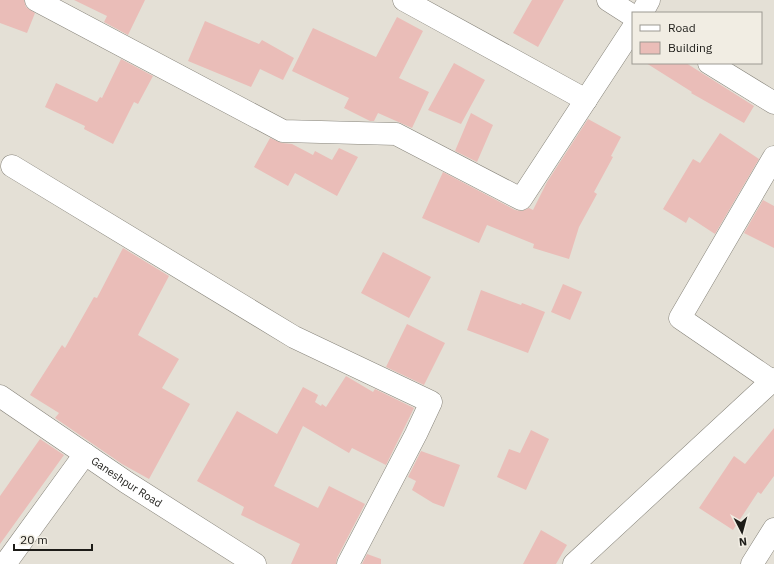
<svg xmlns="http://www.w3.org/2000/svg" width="774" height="564" viewBox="0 0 774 564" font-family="'IBM Plex Sans',sans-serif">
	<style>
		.building { fill: #eabdb8 }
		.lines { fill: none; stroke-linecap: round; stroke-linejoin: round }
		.minor-casing { stroke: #87847b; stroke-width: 23 }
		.minor { stroke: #fff; stroke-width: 22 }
		.labels { text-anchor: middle; stroke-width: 3.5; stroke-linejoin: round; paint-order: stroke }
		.street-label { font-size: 11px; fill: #1d1c18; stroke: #f1ede3 }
	</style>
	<rect width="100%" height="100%" fill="#e4e0d6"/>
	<path class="building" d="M0 0H24L26 7 35 13 27 33 0 23Z
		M74 0H145L128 35 104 22 107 16Z
		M532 0H564L538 47 513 33Z
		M397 17 423 31 399 78 429 92 412 128 378 113 374 121H370L344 108 349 98 292 71 313 28 376 57Z
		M205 21 259 44 262 40 294 58 283 80 260 69 251 87 188 61Z
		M121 59 153 76 138 104 134 102 113 144 84 129 85 126 45 107 56 83 97 102 100 97 102 98Z
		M454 63 485 80 461 124 428 110Z
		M646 63H686L754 106 744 123 691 93 692 92Z
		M471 113 493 125 477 162 455 151Z
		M588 119 621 137 611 156 613 157 594 192 597 194 579 227 569 259 533 248 534 244 487 225 479 243 422 218 443 172 515 210 522 211 529 208 533 210 547 182Z
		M720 133 759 159 715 234 689 217 686 223 663 209 693 159 700 163Z
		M270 138 282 143 292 144 313 155 315 151 332 160 339 148 358 157 337 196 295 173 288 186 254 167Z
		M763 200 774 206V248L744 233Z
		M123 248 169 276 138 335 179 359 162 388 190 404 149 479 122 464 55 418 59 413 30 395 62 345 65 348 94 297 97 298Z
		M383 252 431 277 409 318 361 293Z
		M563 284 582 292 570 320 551 312Z
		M481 290 521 305 522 303 545 312 528 353 467 330Z
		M407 324 445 343 424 385 386 367Z
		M346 376 373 392 375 389 414 408 386 465 352 448 349 453 303 426 274 486 318 508 329 486 365 504 337 558 336 564H291L300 544 241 515 244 507 197 481 237 411 277 434 303 387 318 395 315 402 321 406 322 404 326 407Z
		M774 428V476L761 494 758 492 733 530 699 508 734 456 745 464Z
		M531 430 549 439 526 490 497 477 509 449 520 453Z
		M40 439 64 455 0 544V496Z
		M421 451 460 465 444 507 433 503 412 490 416 481 408 477Z
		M541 530 567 545 556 564H523Z
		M367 554 381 559V564H362Z"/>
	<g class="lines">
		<defs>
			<g id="minor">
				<path d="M36 0 283 131 396 134 521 199 633 28"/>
				<path d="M404 0 586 100"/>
				<path d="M608 0 633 16"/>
				<path d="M642 13 649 0"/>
				<path d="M709 63 774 103"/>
				<path d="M12 166 294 337 431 402 416 434 348 564"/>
				<path d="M772 381 680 318 774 157"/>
				<path id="s1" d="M0 396 126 482 255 564"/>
				<path d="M5 564 85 454"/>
				<path d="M574 564 774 379"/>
				<path d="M752 564 774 529"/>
			</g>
		</defs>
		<use href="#minor" class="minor-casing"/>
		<use href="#minor" class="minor"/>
	</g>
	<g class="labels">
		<g class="street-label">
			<text dy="4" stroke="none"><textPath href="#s1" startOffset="153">Ganeshpur Road</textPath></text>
		</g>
	</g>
	<rect x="632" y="12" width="130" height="52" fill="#f1ede3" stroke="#9c9992"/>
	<rect x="640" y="25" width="20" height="6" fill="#ffffff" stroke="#9c9992"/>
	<text x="668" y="32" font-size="12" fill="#1d1c18">Road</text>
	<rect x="640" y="42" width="20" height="12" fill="#eabdb8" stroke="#9c9992"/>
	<text x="668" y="52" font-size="12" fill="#1d1c18">Building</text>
	<g transform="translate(742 532) rotate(174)" stroke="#f1ede3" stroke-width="3" paint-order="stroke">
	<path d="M0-3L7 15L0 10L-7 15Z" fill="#1d1c18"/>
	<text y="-6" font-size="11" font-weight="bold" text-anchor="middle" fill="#1d1c18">N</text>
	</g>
	<path d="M14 544v6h78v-6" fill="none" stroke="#1d1c18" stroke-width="2"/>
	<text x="20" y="544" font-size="12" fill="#1d1c18" stroke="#f1ede3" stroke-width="3" paint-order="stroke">20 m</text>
</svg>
